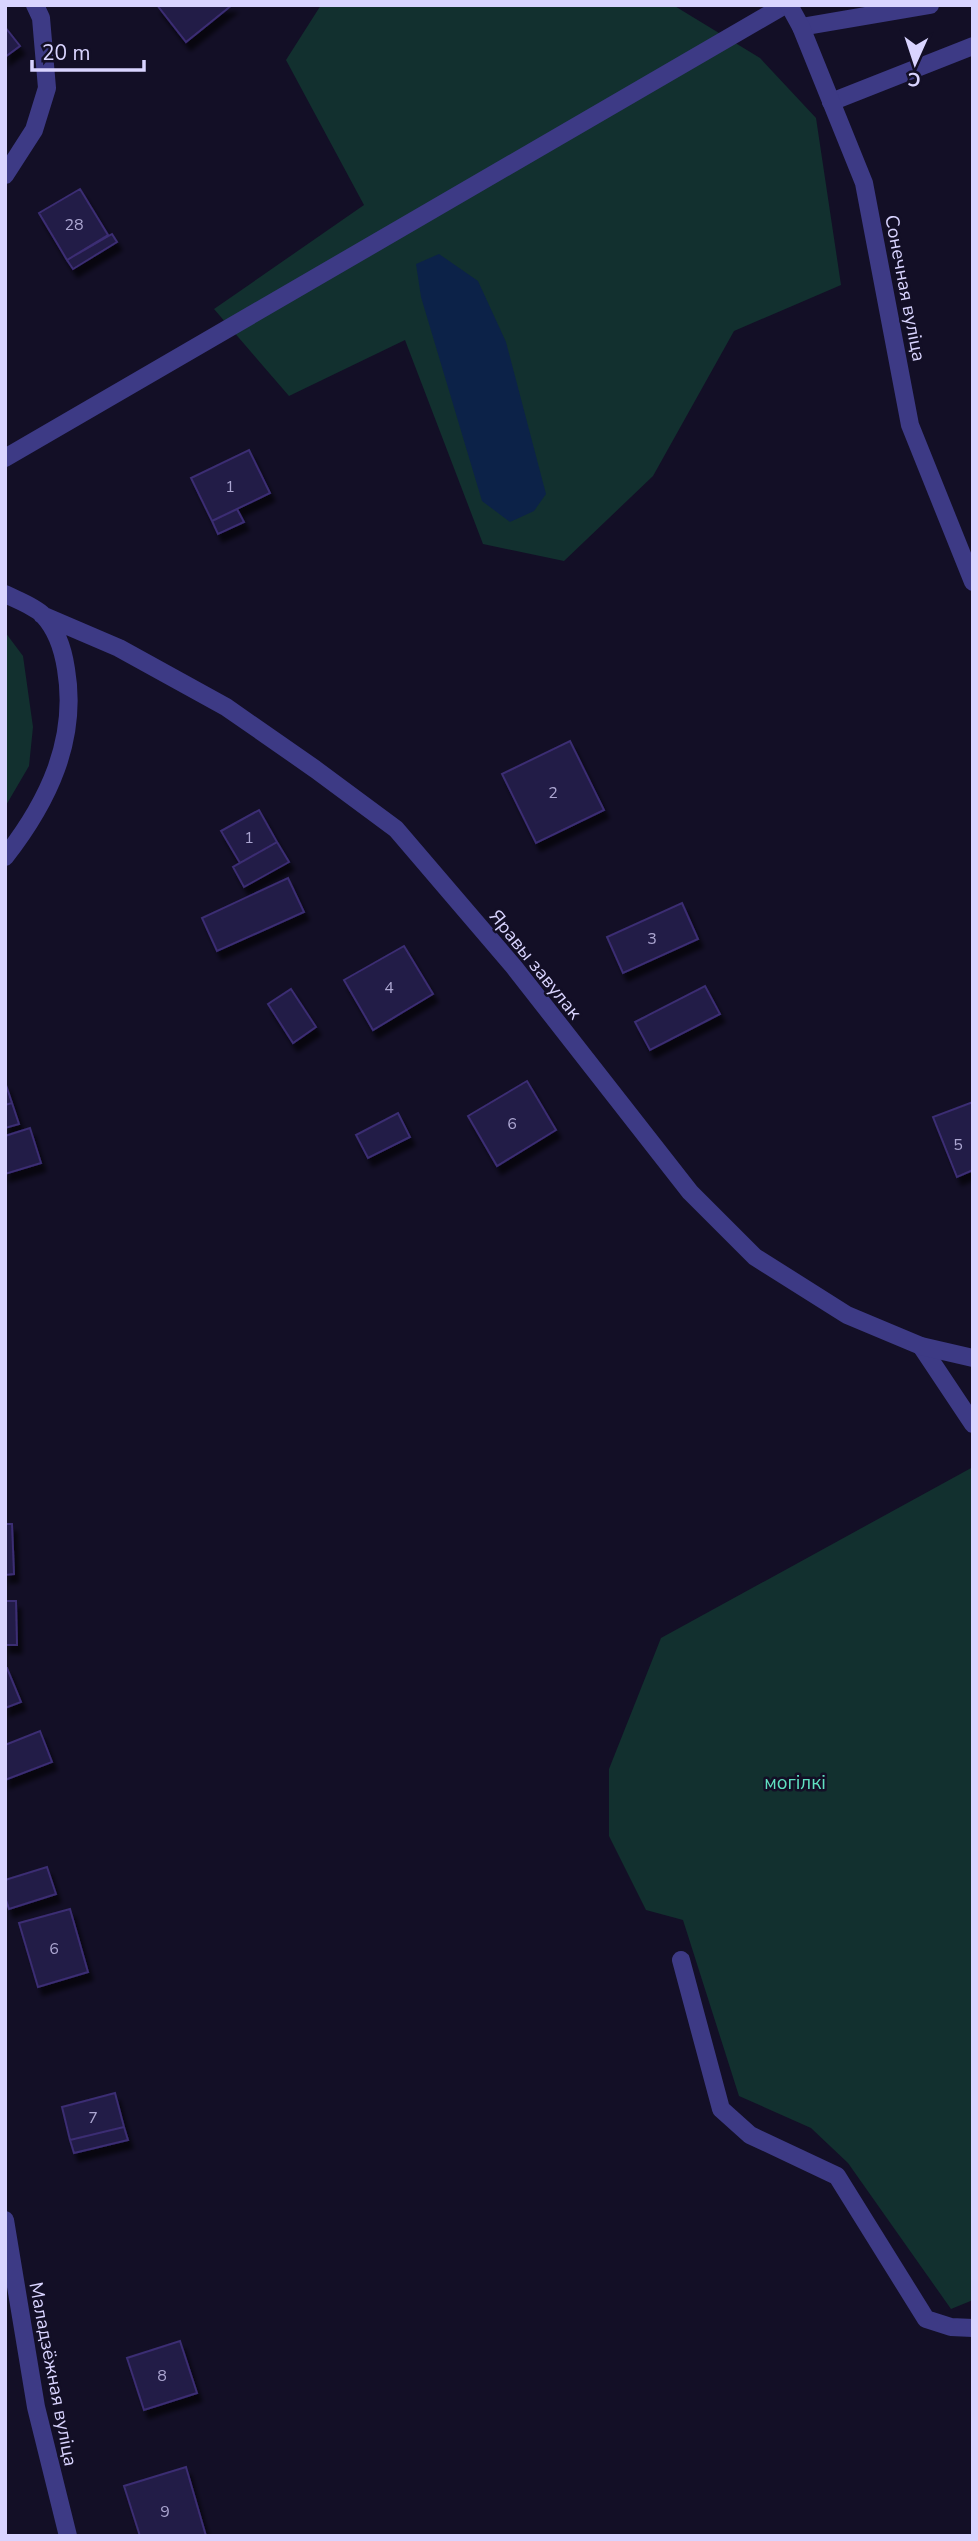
<svg xmlns="http://www.w3.org/2000/svg" width="978" height="2541" viewBox="0 0 978 2541" font-family="'Nunito Sans',sans-serif">
	<style>
		.green { fill: #12302f }
		.water { fill: #0c2248 }
		.building { fill: #241b47; stroke: #3b2d73; stroke-width: 2; filter: url(#shadow) }
		.lines { fill: none; stroke-linecap: round; stroke-linejoin: round }
		.lane { stroke: #3d3a85; stroke-width: 18 }
		.street { stroke: #3d3a85; stroke-width: 18 }
		.labels { text-anchor: middle; stroke-width: 5; stroke-linejoin: round; paint-order: stroke }
		.number-label { font-size: 16px; fill: #aca6d1 }
		.street-label { font-size: 19px; fill: #d9d4ff; stroke: #130f26 }
		.park-label { font-size: 19px; fill: #5fe0c0; stroke: #130f26 }
	</style>
	<defs>
		<filter id="shadow"><feDropShadow dx="4.5" dy="8" stdDeviation="2" flood-color="#0009"/></filter>
	</defs>
	<rect width="100%" height="100%" fill="#130f26"/>
	<path class="green" d="M321 5H673L760 58 816 118 841 285 734 331 653 476 564 561 483 544 405 340 289 396 214 309 364 205 286 60Z
		M5 632 23 656 33 727 29 766 5 807Z
		M973 1467V2300L951 2309 848 2163 811 2128 739 2096 683 1920 646 1910 609 1836V1769L661 1638Z"/>
	<path class="water" d="M439 254 478 281 506 342 546 494 534 511 510 522 482 501 421 297 416 264Z"/>
	<path class="building" d="M157 5H232L186 42Z
		M5 27 20 46 5 57Z
		M80 189 108 235 67 260 39 213Z
		M112 234 117 242 73 269 67 260Z
		M249 450 270 493 212 521 191 478Z
		M237 509 244 522 218 534 212 521Z
		M570 741 604 810 536 843 502 774Z
		M259 810 277 842 240 863 221 831Z
		M277 842 289 862 244 887 233 867Z
		M288 878 304 912 217 951 202 918Z
		M682 903 698 939 623 973 607 937Z
		M404 946 433 994 373 1030 344 980Z
		M705 986 720 1014 650 1050 635 1022Z
		M291 989 316 1027 293 1043 268 1004Z
		M527 1081 556 1130 497 1166 468 1116Z
		M5 1082 12 1103 5 1105Z
		M973 1102V1170L957 1177 933 1117Z
		M12 1103 19 1124 5 1128V1105Z
		M398 1113 410 1137 368 1158 356 1135Z
		M30 1128 41 1163 5 1174V1136Z
		M5 1524H12L14 1574 5 1575Z
		M5 1601H16L17 1645H5Z
		M5 1668H7L21 1702 5 1708Z
		M40 1731 52 1762 5 1780V1745Z
		M47 1867 56 1894 9 1909 5 1897V1880Z
		M70 1909 88 1972 38 1987 19 1923Z
		M115 2093 124 2127 70 2140 62 2107Z
		M124 2127 128 2140 74 2153 70 2140Z
		M180 2341 197 2393 144 2410 127 2358Z
		M186 2467 206 2536H140L124 2486Z"/>
	<g class="lines">
		<path class="lane" d="M801 27 930 5
			M831 102 973 46
			M5 458 785 5
			M921 1346 973 1424
			M681 1960 721 2109 750 2135 837 2176 926 2319 951 2327 973 2328"/>
		<path class="street" d="M789 5 801 27 864 183 910 425 973 582
			M5 175 34 130 47 88 41 18 35 5
			M5 594C17 600 34 606 43 615 57 630 63 649 66 669 78 740 48 802 5 857
			M42 615 119 648 226 707 315 769 396 829 514 967 690 1192 755 1257 847 1315 921 1346 973 1358
			M5 2220 36 2407 68 2536"/>
	</g>
	<g class="labels">
		<g class="number-label">
			<text x="74" y="230">28</text>
			<text x="230" y="492">1</text>
			<text x="553" y="798">2</text>
			<text x="249" y="843">1</text>
			<text x="652" y="944">3</text>
			<text x="389" y="993">4</text>
			<text x="512" y="1129">6</text>
			<text x="958" y="1150">5</text>
			<text x="54" y="1954">6</text>
			<text x="93" y="2123">7</text>
			<text x="162" y="2381">8</text>
			<text x="165" y="2517">9</text>
		</g>
		<g class="street-label">
			<text transform="translate(906 288) rotate(79)" y="7">Сонечная вуліца</text>
			<text transform="translate(536 964) rotate(51)" y="7">Яравы завулак</text>
			<text transform="translate(54 2374) rotate(79)" y="7">Маладзёжная вуліца</text>
		</g>
		<g class="park-label">
			<text x="795" y="1789">могілкі</text>
		</g>
	</g>
	<rect width="978" height="2541" fill="none" stroke="#d9d4ff" stroke-width="14"/>
	<g transform="translate(915 63) rotate(183)" stroke="#130f26" stroke-width="5" paint-order="stroke">
	<path d="M0-5L12 26L0 18L-12 26Z" fill="#d9d4ff"/>
	<text y="-10" font-size="19" font-weight="bold" text-anchor="middle" fill="#d9d4ff">С</text>
	</g>
	<path d="M32 60v10h112v-10" fill="none" stroke="#d9d4ff" stroke-width="3.5"/>
	<text x="42" y="60" font-size="21" fill="#d9d4ff" stroke="#130f26" stroke-width="5" paint-order="stroke">20 m</text>
</svg>
